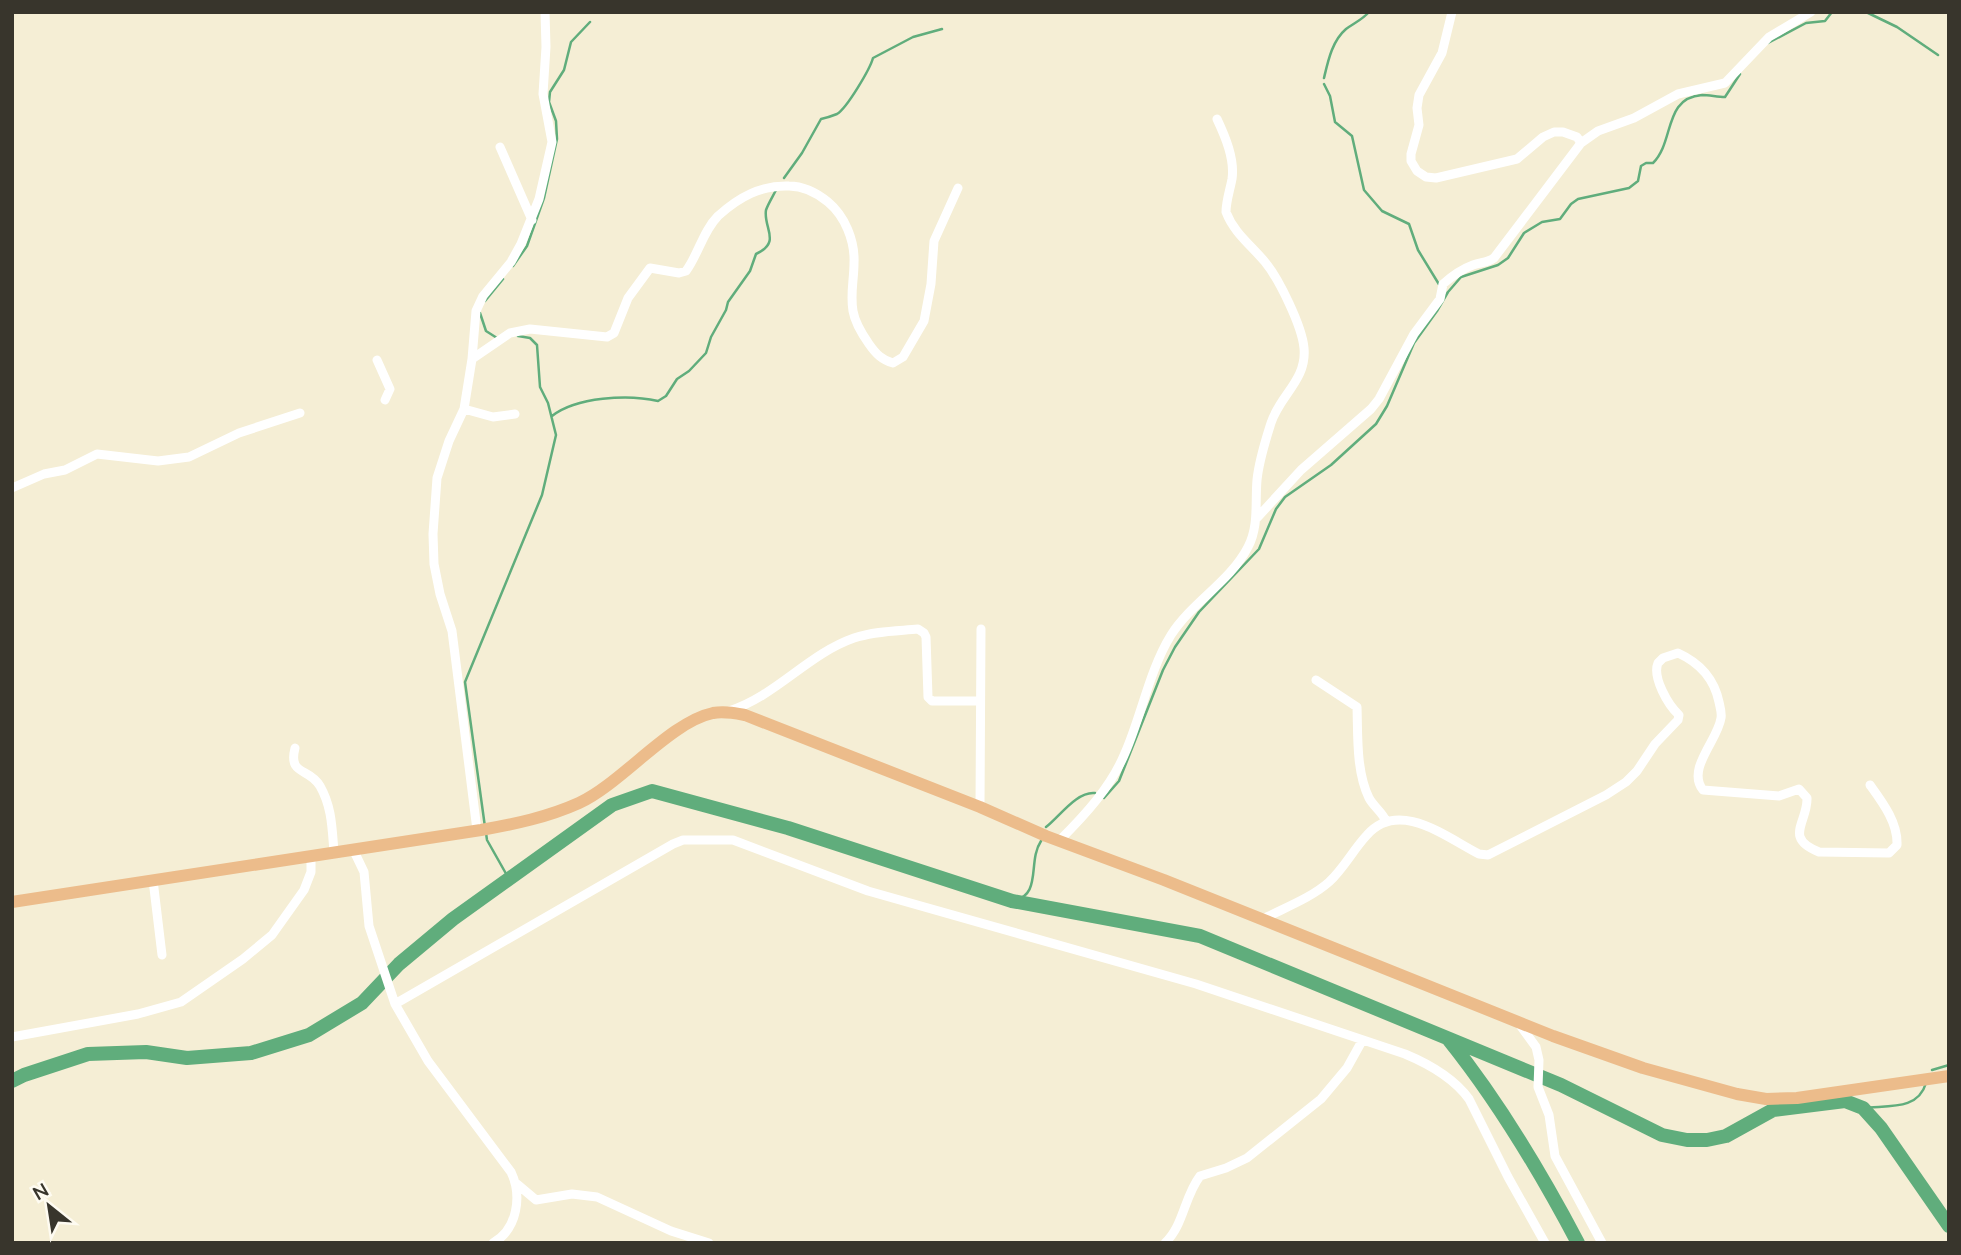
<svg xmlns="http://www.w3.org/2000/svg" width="1961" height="1255" viewBox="0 0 1961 1255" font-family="Mulish,sans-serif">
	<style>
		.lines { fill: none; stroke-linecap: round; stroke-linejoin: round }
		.stream { stroke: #60ad7c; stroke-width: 2.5 }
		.river { stroke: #60ad7c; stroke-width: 14 }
		.minor { stroke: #fff; stroke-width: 9 }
		.major { stroke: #ecbc8b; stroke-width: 12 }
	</style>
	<rect width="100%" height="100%" fill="#f5eed5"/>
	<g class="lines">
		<path class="stream" d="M1866 12 1897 27 1938 55
			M1768 43 1806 23 1825 21 1832 12
			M1324 78C1328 61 1332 41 1346 29 1354 23 1362 20 1369 12
			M1324 84 1330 96 1335 122 1352 136 1364 190 1382 211 1409 224 1418 250 1440 286
			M784 178 802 153 821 119C826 118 832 116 837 114 847 108 870 69 873 58L913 37 942 29
			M513 266 527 246 544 198 557 139 556 121 549 102 550 92 564 70 571 42 590 22
			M485 301 503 279
			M480 313 486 331 497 338
			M552 416C576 397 628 394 658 401L666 396 677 379 689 371 706 353 711 337 726 310 728 302 750 271 756 254C782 242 763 228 766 210 768 204 773 196 776 190
			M1104 798 1119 781 1163 670 1175 647 1199 612 1259 549 1276 509 1285 497 1331 465 1376 424 1387 406 1414 343 1437 311 1448 292 1461 277 1498 265 1508 258 1524 233 1542 222 1560 219 1571 204 1578 199 1629 188 1638 181 1641 166 1646 163H1653C1675 141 1663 98 1702 95 1710 95 1717 97 1725 97L1740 74
			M485 827 465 682 542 495 556 435 548 403 540 387 537 345 530 338 518 336
			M1046 827C1060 816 1077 791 1095 793
			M486 833 487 840 509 879
			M1012 901C1043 896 1027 862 1041 841
			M1932 1070 1949 1065
			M1863 1108C1887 1105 1918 1111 1926 1083"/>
		<path class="river" d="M1449 1040C1498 1101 1541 1173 1578 1243
			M12 1081 24 1075 88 1054 146 1052 187 1058 251 1053 309 1035 362 1003 399 964 453 919 612 805 652 791 788 828 1012 901 1200 936 1561 1085 1662 1135 1687 1140H1707L1726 1136 1773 1110 1845 1101 1863 1108 1881 1128 1949 1226"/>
		<path class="minor" d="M1452 12 1442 53 1419 95 1417 108 1419 125 1411 154V161L1417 171 1426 177 1436 178 1517 159 1543 137 1554 132H1563L1577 137 1581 143
			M500 147 532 220
			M472 359 510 333 530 329 607 337 614 333 628 298 650 268 679 273 686 271C698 255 703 231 718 216 739 197 761 185 789 186 803 186 817 193 828 202 845 216 855 241 854 263 854 280 850 294 853 311 855 323 862 334 869 344 876 354 882 360 893 363L903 357 924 321 931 284 934 241 958 188
			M377 360 390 389 385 400
			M464 409 493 417 515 414
			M12 488 44 474 65 470 97 454 158 461 189 457 239 433 300 413
			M1256 519 1301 470 1371 409 1379 399 1414 334 1440 299 1443 284C1452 276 1462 269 1473 265 1481 262 1487 263 1494 258L1581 143 1598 131 1634 118 1678 94 1725 83 1769 37 1811 12
			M1316 680 1357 707C1358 736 1356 771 1369 798 1374 807 1382 812 1386 821
			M729 711C776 696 808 654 854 638 875 631 897 631 918 629L924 633 926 637 928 697 932 701H980
			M295 748C288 776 309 767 320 786 332 807 332 828 334 852
			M980 807 981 629
			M477 830 452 631 440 594 434 564 433 534 437 478 449 441 464 409 472 359 476 311 483 296 511 262 521 244 539 199 552 142 543 94 546 47 545 12
			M1059 841C1085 815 1111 787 1125 753 1142 714 1149 671 1171 635 1192 602 1230 582 1248 547 1259 526 1255 503 1257 480 1259 460 1265 442 1271 423 1280 395 1307 380 1304 348 1302 326 1279 279 1265 262 1251 245 1234 233 1226 212 1226 201 1230 190 1232 179 1235 159 1225 136 1217 119
			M353 849 364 872 369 926 395 1004 428 1061 511 1172C522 1195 518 1229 493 1243
			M153 880 162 955
			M1263 919C1284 908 1311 898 1329 882 1344 868 1353 850 1367 835 1399 799 1446 837 1479 854L1488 855 1606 795 1626 782 1637 771 1655 744 1678 720 1679 715C1668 705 1652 677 1658 663L1663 658 1678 653C1700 663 1714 678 1719 702 1720 707 1722 713 1721 718 1718 740 1686 769 1703 790L1779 796 1799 789 1807 798C1808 822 1783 838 1819 852L1889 853 1897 845C1898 823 1883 803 1870 785
			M395 1004 673 844 683 840H733L868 891 1196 984 1405 1054C1429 1064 1453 1077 1469 1099L1508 1177 1545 1243
			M1520 1025 1536 1047 1539 1060 1538 1087 1549 1115 1555 1156 1602 1243
			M12 1037 138 1014 181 1002 243 959 272 935 304 890 311 872V856
			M517 1184 536 1200 572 1194 597 1197 671 1231 709 1243
			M1165 1243C1184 1225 1184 1197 1200 1176L1226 1168 1247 1158 1321 1099 1347 1068 1362 1041"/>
		<path class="major" d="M12 902 481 830C515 824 548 817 579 803 622 783 670 722 713 713 724 711 734 713 745 715L980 807 1046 836 1164 880 1553 1036 1643 1068 1737 1094 1766 1099 1797 1098 1949 1076"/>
	</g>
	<rect width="1961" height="1255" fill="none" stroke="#38352c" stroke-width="28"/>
	<g transform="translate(49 1206) rotate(330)" stroke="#fefbf1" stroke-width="5" paint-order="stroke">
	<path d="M0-5L12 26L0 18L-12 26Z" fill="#38352c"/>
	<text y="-10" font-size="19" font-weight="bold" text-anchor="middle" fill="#38352c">N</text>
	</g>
</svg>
